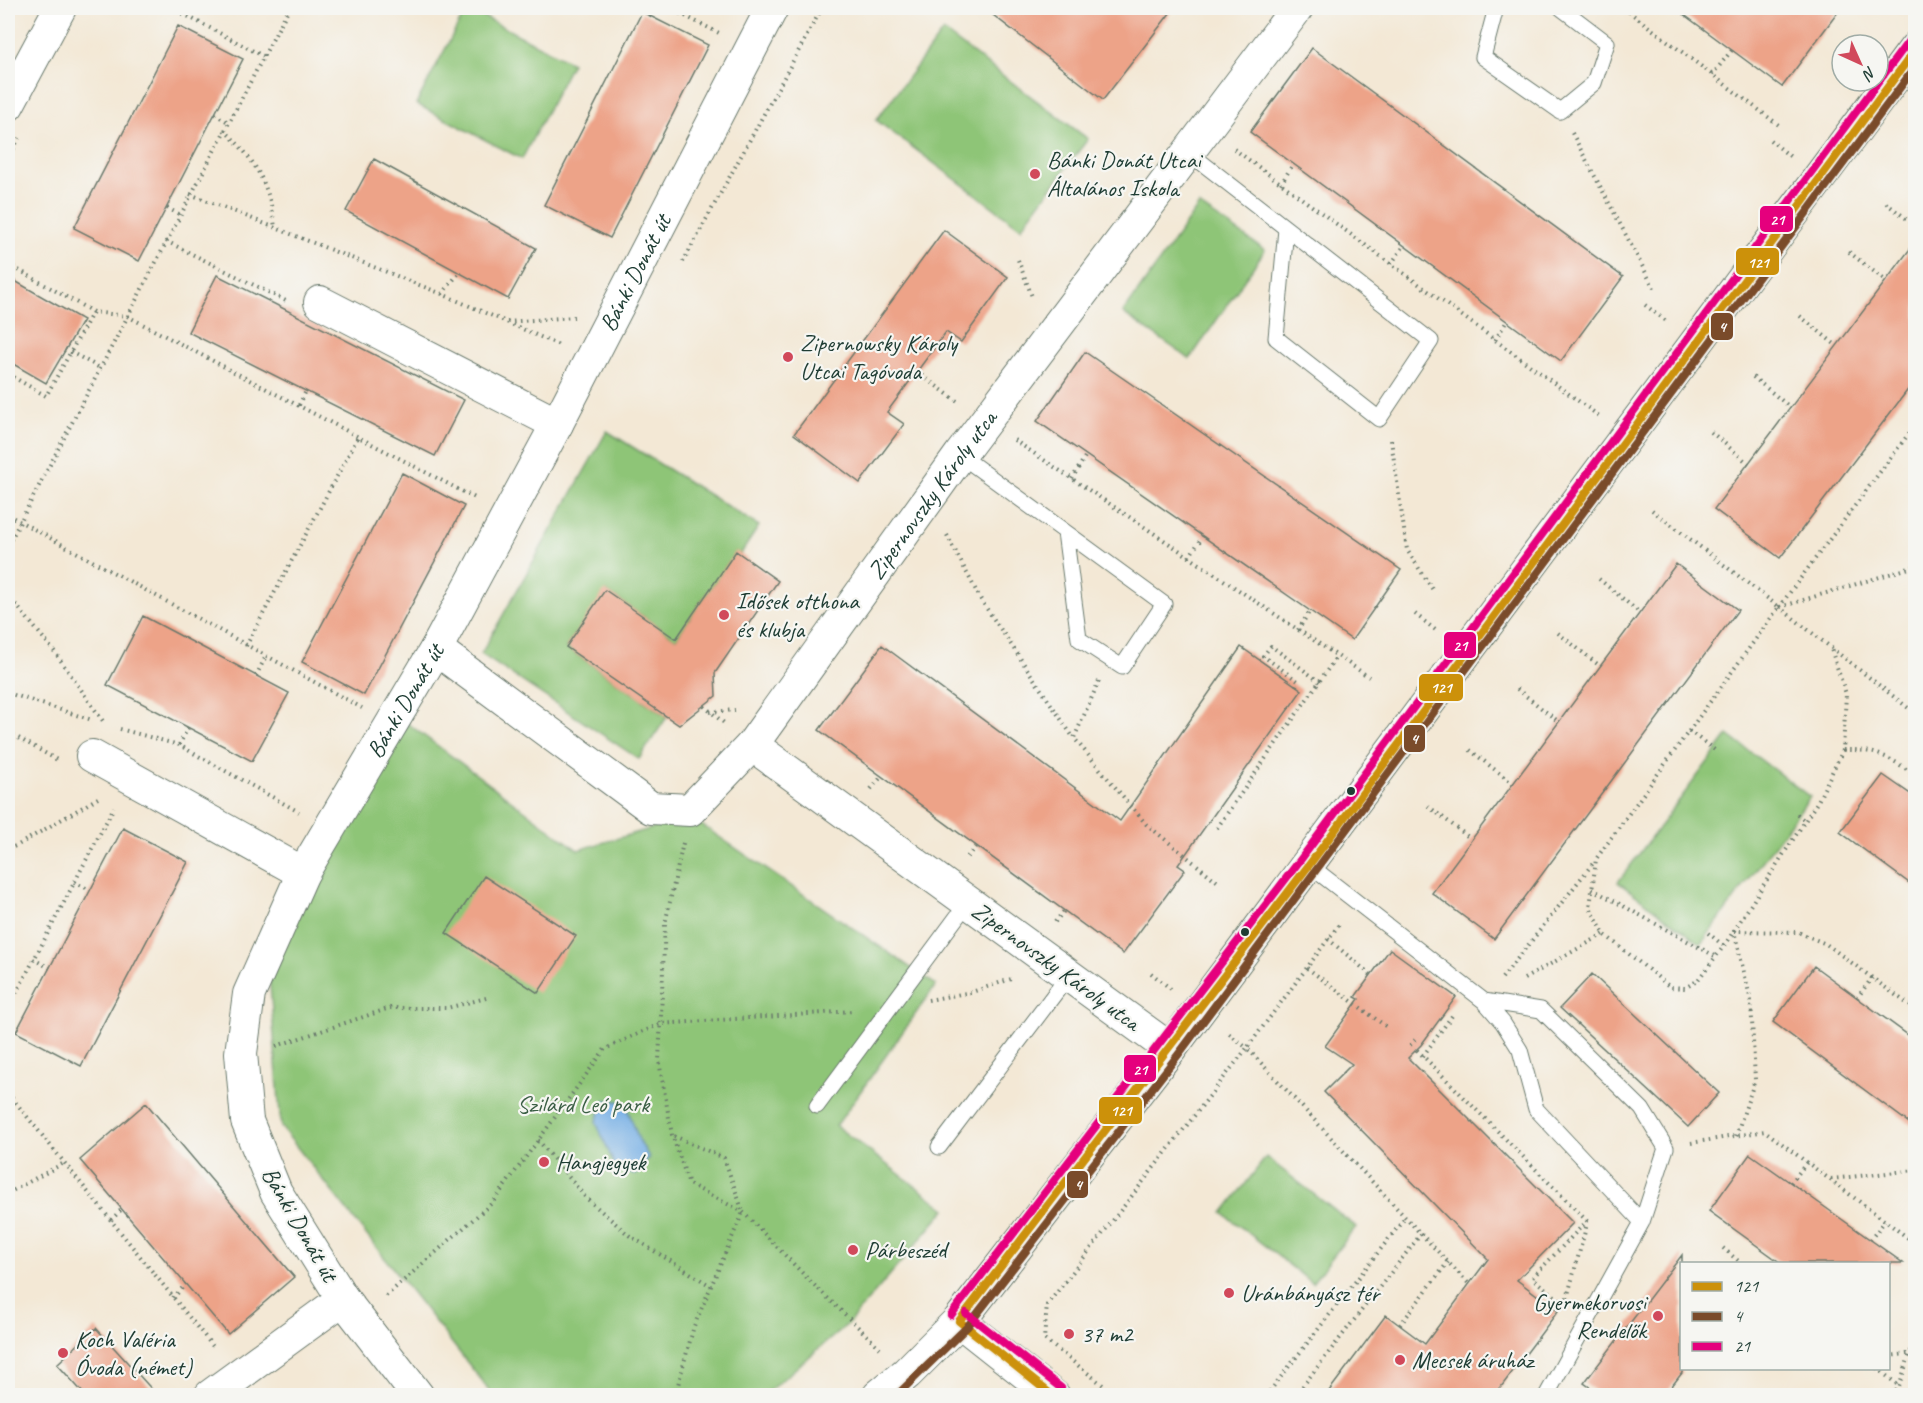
<svg xmlns="http://www.w3.org/2000/svg" width="1923" height="1403" viewBox="0 0 1923 1403" font-family="Caveat,sans-serif">
	<style>
		.green { fill: #8ec577; stroke: #568156; stroke-width: 1.5 }
		.water { fill: #74aee5; stroke: #4a768c; stroke-width: 1.5 }
		.building { fill: #eda388 }
		.lines { fill: none; stroke-linecap: round; stroke-linejoin: round }
		.service-casing { stroke: #69796c; stroke-width: 17 }
		.minor-casing { stroke: #69796c; stroke-width: 34 }
		.tertiary-casing { stroke: #69796c; stroke-width: 35 }
		.path { stroke: #69796c; stroke-width: 4; stroke-dasharray: 1.5 4.5; stroke-linecap: butt }
		.service { stroke: #fff; stroke-width: 15 }
		.minor { stroke: #fff; stroke-width: 32 }
		.tertiary { stroke: #fff; stroke-width: 33 }
		.bus-1-casing { stroke: #f6f6f2; stroke-width: 12 }
		.bus-2-casing { stroke: #f6f6f2; stroke-width: 12 }
		.bus-3-casing { stroke: #f6f6f2; stroke-width: 12 }
		.bus-1 { stroke: #cc910a; stroke-width: 8 }
		.bus-2 { stroke: #7a4b2a; stroke-width: 8 }
		.bus-3 { stroke: #e5007d; stroke-width: 8 }
		.poi-dot { fill: #d1495b; stroke: #f6f6f2; stroke-width: 2 }
		.bus-dot { fill: #1f3d34; stroke: #f6f6f2; stroke-width: 2 }
		.labels { text-anchor: middle; stroke-width: 4.5; stroke-linejoin: round; paint-order: stroke }
		.poi-label { font-size: 24px; fill: #1f3d34; stroke: #f6f6f2; text-anchor: start }
		.street-label { font-size: 24px; fill: #1f3d34; stroke: #f6f6f2 }
		.park-label { font-size: 24px; fill: #3b5f45; stroke: #f6f6f2 }
		.line-badge { stroke: #f6f6f2; stroke-width: 2 }
		.badge-label { font-size: 16px; text-anchor: middle; font-weight: bold; fill: #fff }
	</style>
	<rect width="100%" height="100%" fill="#f6f6f2"/>
	<filter id="ink" filterUnits="userSpaceOnUse"><feTurbulence type="fractalNoise" baseFrequency=".0167" numOctaves="2"/><feDisplacementMap in="SourceGraphic" scale="12" xChannelSelector="R" yChannelSelector="G"/><feConvolveMatrix kernelMatrix="1 2 1 2 8 2 1 2 1" color-interpolation-filters="sRGB"/></filter>
	<filter id="wash" filterUnits="userSpaceOnUse"><feTurbulence type="fractalNoise" baseFrequency=".008" numOctaves="4" result="noise"/><feDisplacementMap in="SourceGraphic" scale="24" xChannelSelector="R" yChannelSelector="G"/><feGaussianBlur stdDeviation="1.35" result="paint"/><feColorMatrix in="noise" values="0 0 0 0 0 0 0 0 0 0 0 0 0 0 0 0 0 1.4 0 .05"/><feComposite in="paint" operator="in"/></filter>
	<g filter="url(#wash)">
		<rect width="100%" height="100%" fill="#f3e8d5"/>
		<path class="green" d="M467 8 572 63 522 159 416 104Z
			M943 31 1088 139 1021 228 876 120Z
			M1199 205 1265 250 1190 359 1123 313Z
			M607 431 759 526 740 555 736 552 676 639 606 591 566 647 667 717 639 759 481 654Z
			M407 723 578 850 690 817 936 985 836 1126 946 1209 849 1323 764 1395H493L281 1127 269 973 309 888Z
			M1728 735 1810 797 1701 944 1618 882Z
			M1266 1157 1356 1227 1312 1283 1223 1213Z"/>
		<path class="water" d="M605 1100 625 1102 639 1140 649 1157 636 1174 617 1171 596 1122Z"/>
		<g id="blocks">
			<path class="building" d="M984 8H1174L1103 100Z
				M1675 8H1841L1782 87Z
				M642 12 708 45 610 238 544 205Z
				M178 26 243 59 139 261 74 228Z
				M1312 48 1623 277 1561 361 1250 132Z
				M374 159 536 248 508 299 346 211Z
				M944 230 1008 277 961 342 946 332 887 412 904 424 860 483 794 434Z
				M1916 241V379L1780 558 1714 509Z
				M217 275 464 400 435 456 188 332Z
				M8 277 83 320 46 383 8 361Z
				M1085 352 1401 570 1352 640 1037 421Z
				M402 473 464 506 364 695 302 662Z
				M736 551 778 581 715 673 716 696 679 725 566 647 605 590 676 639Z
				M1676 564 1738 610 1494 939 1432 893Z
				M143 616 289 693 252 761 107 685Z
				M882 645 1120 821 1241 647 1302 690 1178 865 1185 870 1123 954 819 730Z
				M1883 775 1916 798V888L1840 832Z
				M123 828 188 862 81 1066 16 1032Z
				M484 876 576 936 538 993 446 933Z
				M1390 949 1456 997 1421 1045 1408 1058 1573 1223 1517 1280 1558 1311 1495 1395H1326L1386 1315 1425 1344 1488 1259 1324 1092 1352 1064 1325 1046 1359 999 1355 997Z
				M1814 966 1916 1041V1128L1773 1022Z
				M1592 974 1719 1093 1688 1127 1560 1008Z
				M146 1103 294 1277 228 1334 80 1160Z
				M1750 1154 1791 1183 1903 1263H1781L1709 1211Z
				M1682 1255V1373L1665 1395H1601L1584 1383Z
				M96 1328 157 1395H85L57 1364Z"/>
		</g>
	</g>
	<g filter="url(#ink)">
		<use href="#blocks" fill-opacity="0" stroke="#69796c" stroke-width="1.5"/>
		<g class="lines">
			<defs>
				<path id="service" d="M1496 8 1483 57 1560 111 1594 83 1607 43 1561 8
					M1188 152 1431 341 1379 419 1276 338 1286 229
					M960 455 1164 604 1122 667 1079 639 1065 532
					M1309 865 1484 1001 1503 1023 1520 1050 1536 1109 1642 1222 1546 1396
					M1484 1001 1541 1010 1642 1109 1666 1148 1642 1222
					M817 1106 968 902
					M939 1147 1069 975"/>
				<g id="minor">
					<path d="M8 105 60 8"/>
					<path d="M320 302 557 424"/>
					<path d="M436 649 651 808 690 810 752 745"/>
					<path d="M92 756 303 873"/>
					<path id="s1" d="M1170 1049 752 745 960 455 1297 8"/>
					<path d="M959 1321 1054 1396"/>
					<path d="M210 1396 343 1299"/>
					<path id="s2" d="M418 1396 343 1299 276 1192 247 1121 241 1053 249 994 303 873 436 649 557 424 772 8"/>
				</g>
				<path id="tertiary" d="M879 1396 907 1373 959 1321 1170 1049 1916 48"/>
			</defs>
			<use href="#service" class="service-casing"/>
			<use href="#minor" class="minor-casing"/>
			<use href="#tertiary" class="tertiary-casing"/>
			<path class="path" d="M172 8 263 56
				M669 8 721 34
				M1624 8 1780 126
				M1712 75 1732 50
				M215 114 228 122
				M224 130C255 159 270 185 275 228
				M1572 133 1656 292
				M1770 140 1792 158
				M1234 149 1599 416
				M8 160 19 138
				M1281 184 1293 164
				M190 194 442 294 559 345
				M1886 203 1916 226
				M167 208 179 214
				M166 241 286 301
				M1849 252 1886 281
				M1018 260 1033 299
				M683 262 822 8
				M8 264 93 312 127 316 477 499
				M1391 264 1404 246
				M442 294 459 273
				M1645 305 1669 323
				M1800 316 1837 346
				M507 322 574 317
				M1495 340 1507 321
				M65 349 100 368
				M917 372 957 401
				M8 374 46 396 93 312
				M1753 377 1791 408
				M299 405 306 391
				M1711 432 1749 464
				M1014 440 1369 677
				M1391 440 1407 550 1433 590
				M1072 479 1086 455
				M1652 510 1779 607 1596 859 1590 907 1604 934 1670 987 1685 988 1697 981 1724 946 1818 801 1843 750 1846 694 1831 649
				M8 515 362 708
				M947 535 981 600 1073 737
				M8 545 289 8
				M1189 557 1203 536
				M1599 579 1640 613
				M8 595 54 651 105 724
				M1779 607 1916 424
				M1779 607 1916 714
				M1780 607 1916 566
				M1415 614 1438 632
				M1298 630 1310 611
				M1558 633 1600 666
				M246 646 358 437
				M256 676 266 656
				M1099 681 1074 738 1146 824 1218 882
				M1296 686 1298 681 1263 656 1271 646 1320 682
				M1517 689 1559 722
				M8 693 92 720
				M704 706 724 723
				M710 712 735 710
				M120 729 179 745 299 812
				M1689 731 1716 751
				M8 732 59 761
				M179 745 188 728
				M1470 750 1513 784
				M1843 750C1875 749 1890 757 1916 776
				M871 789 882 776
				M1428 806 1471 839
				M1797 814 1805 821
				M1217 828 1337 656
				M683 843 665 924 659 1061 672 1135 689 1184 743 1212 811 1282 880 1348
				M8 849 18 845 98 798
				M967 857 976 846
				M74 882 90 890
				M1592 889 1715 956
				M1055 922 1064 911
				M1708 933 1724 946
				M1328 939 1371 975
				M33 959 50 968
				M1307 968 1388 1028
				M1151 973 1171 989
				M1502 978 1594 862
				M1524 979 1604 934
				M1857 998 1872 978
				M928 1000 972 992 1014 978
				M8 1009 114 807
				M1410 1045 1415 1040
				M276 1046 390 1008H447L490 997
				M1417 1050 1587 1221 1532 1278 1565 1304
				M1423 1056 1454 1013
				M8 1093 215 1349
				M674 1136 724 1158 743 1212 694 1326 675 1396
				M1736 1136 1755 1080 1751 1001 1734 931 1798 932 1826 944 1916 1010
				M538 1140 586 1198 630 1236 711 1286
				M1691 1143 1765 1131 1916 1244
				M1831 1179 1916 1170
				M1791 1183 1807 1162
				M8 1193 64 1163
				M111 1220 122 1209
				M1421 1234 1469 1284
				M1870 1240 1885 1221
				M1723 1248 1742 1264
				M386 1296 493 1202 605 1049 660 1024 853 1011
				M173 1298 186 1284
				M1567 1298 1587 1224
				M1400 1325 1448 1262
				M1888 1356 1916 1353
				M1877 1368 1899 1386
				M1117 1396 1044 1339 1047 1305 1247 1048 1227 1032
				M1266 1396 1405 1218
				M1295 1396 1421 1234 1247 1048 1341 922
				M1893 1396 1899 1386 1916 1336"/>
			<use href="#service" class="service"/>
			<use href="#minor" class="minor"/>
			<use href="#tertiary" class="tertiary"/>
			<defs>
				<path id="bus-1" d="M959 1321 1309 865 1916 49
					M959 1321 1053 1396"/>
				<path id="bus-2" d="M896 1396 967 1327 1178 1055 1916 66"/>
				<path id="bus-3" d="M966 1313 1061 1388
					M951 1315 1301 859 1908 42"/>
			</defs>
			<use href="#bus-1" class="bus-1-casing"/>
			<use href="#bus-2" class="bus-2-casing"/>
			<use href="#bus-3" class="bus-3-casing"/>
			<use href="#bus-1" class="bus-1"/>
			<use href="#bus-2" class="bus-2"/>
			<use href="#bus-3" class="bus-3"/>
		</g>
	</g>
	<g class="poi-dot">
		<circle cx="1035" cy="174" r="6"/>
		<circle cx="788" cy="357" r="6"/>
		<circle cx="724" cy="615" r="6"/>
		<circle cx="544" cy="1162" r="6"/>
		<circle cx="853" cy="1250" r="6"/>
		<circle cx="1229" cy="1293" r="6"/>
		<circle cx="1658" cy="1316" r="6"/>
		<circle cx="1069" cy="1334" r="6"/>
		<circle cx="63" cy="1353" r="6"/>
		<circle cx="1400" cy="1360" r="6"/>
	</g>
	<g class="bus-dot">
		<circle cx="1351" cy="791" r="5"/>
		<circle cx="1245" cy="932" r="5"/>
	</g>
	<g class="labels">
		<g class="poi-label">
			<text x="1047" y="168">Bánki Donát Utcai<tspan x="1047" dy="28">Általános Iskola</tspan></text>
			<text x="800" y="351">Zipernowsky Károly<tspan x="800" dy="28">Utcai Tagóvoda</tspan></text>
			<text x="736" y="609">Idősek otthona<tspan x="736" dy="28">és klubja</tspan></text>
			<text x="556" y="1170">Hangjegyek</text>
			<text x="865" y="1258">Párbeszéd</text>
			<text x="1241" y="1301">Uránbányász tér</text>
			<text x="1646" y="1310" text-anchor="end">Gyermekorvosi<tspan x="1646" dy="28">Rendelők</tspan></text>
			<text x="1081" y="1342">37 m2</text>
			<text x="75" y="1347">Koch Valéria<tspan x="75" dy="28">Óvoda (német)</tspan></text>
			<text x="1412" y="1368">Mecsek áruház</text>
		</g>
		<g class="street-label">
			<text dy="8" stroke="none"><textPath href="#s2" startOffset="1272">Bánki Donát út</textPath></text>
			<text dy="8" stroke="none"><textPath href="#s1" startOffset="825">Zipernovszky Károly utca</textPath></text>
			<text dy="8" stroke="none"><textPath href="#s2" startOffset="786">Bánki Donát út</textPath></text>
			<text transform="translate(1056 966) rotate(36)" y="8">Zipernovszky Károly utca</text>
			<text transform="translate(300 1224) rotate(60)" y="8">Bánki Donát út</text>
		</g>
		<g class="park-label">
			<text x="583" y="1112">Szilárd Leó park</text>
		</g>
	</g>
	<g class="line-badge">
		<rect x="1759" y="205" width="35" height="28" rx="6" fill="#e5007d"/>
		<rect x="1735" y="247" width="45" height="29" rx="6" fill="#cc910a"/>
		<rect x="1710" y="312" width="24" height="29" rx="6" fill="#7a4b2a"/>
		<rect x="1443" y="631" width="34" height="28" rx="6" fill="#e5007d"/>
		<rect x="1418" y="673" width="46" height="29" rx="6" fill="#cc910a"/>
		<rect x="1403" y="724" width="23" height="29" rx="6" fill="#7a4b2a"/>
		<rect x="1123" y="1054" width="34" height="29" rx="6" fill="#e5007d"/>
		<rect x="1098" y="1096" width="45" height="29" rx="6" fill="#cc910a"/>
		<rect x="1066" y="1170" width="23" height="29" rx="6" fill="#7a4b2a"/>
	</g>
	<g class="badge-label">
		<text x="1777" y="225">21</text>
		<text x="1758" y="268">121</text>
		<text x="1722" y="332">4</text>
		<text x="1460" y="651">21</text>
		<text x="1441" y="693">121</text>
		<text x="1414" y="744">4</text>
		<text x="1140" y="1075">21</text>
		<text x="1121" y="1116">121</text>
		<text x="1078" y="1190">4</text>
	</g>
	<rect width="1923" height="1403" fill="none" stroke="#f6f6f2" stroke-width="30"/>
	<rect x="1680" y="1262" width="210" height="108" fill="#f6f6f2" stroke="#a0aca6" stroke-width="1.5"/>
	<rect x="1692" y="1282" width="30" height="9" fill="#cc910a" stroke="#a0aca6" stroke-width="1.5"/>
	<text x="1734" y="1292" font-size="18" fill="#1f3d34">121</text>
	<rect x="1692" y="1312" width="30" height="9" fill="#7a4b2a" stroke="#a0aca6" stroke-width="1.5"/>
	<text x="1734" y="1322" font-size="18" fill="#1f3d34">4</text>
	<rect x="1692" y="1342" width="30" height="9" fill="#e5007d" stroke="#a0aca6" stroke-width="1.5"/>
	<text x="1734" y="1352" font-size="18" fill="#1f3d34">21</text>
	<g transform="translate(1860 63) rotate(135)"><circle r="28" fill="#f6f6f2" stroke="#a0aca6" stroke-width="1.5"/>
	<path d="M0-4.5L10 22L0 15L-10 22Z" fill="#d1495b"/>
	<text y="-9" font-size="16" font-weight="bold" text-anchor="middle" fill="#1f3d34">N</text>
	</g>
</svg>
